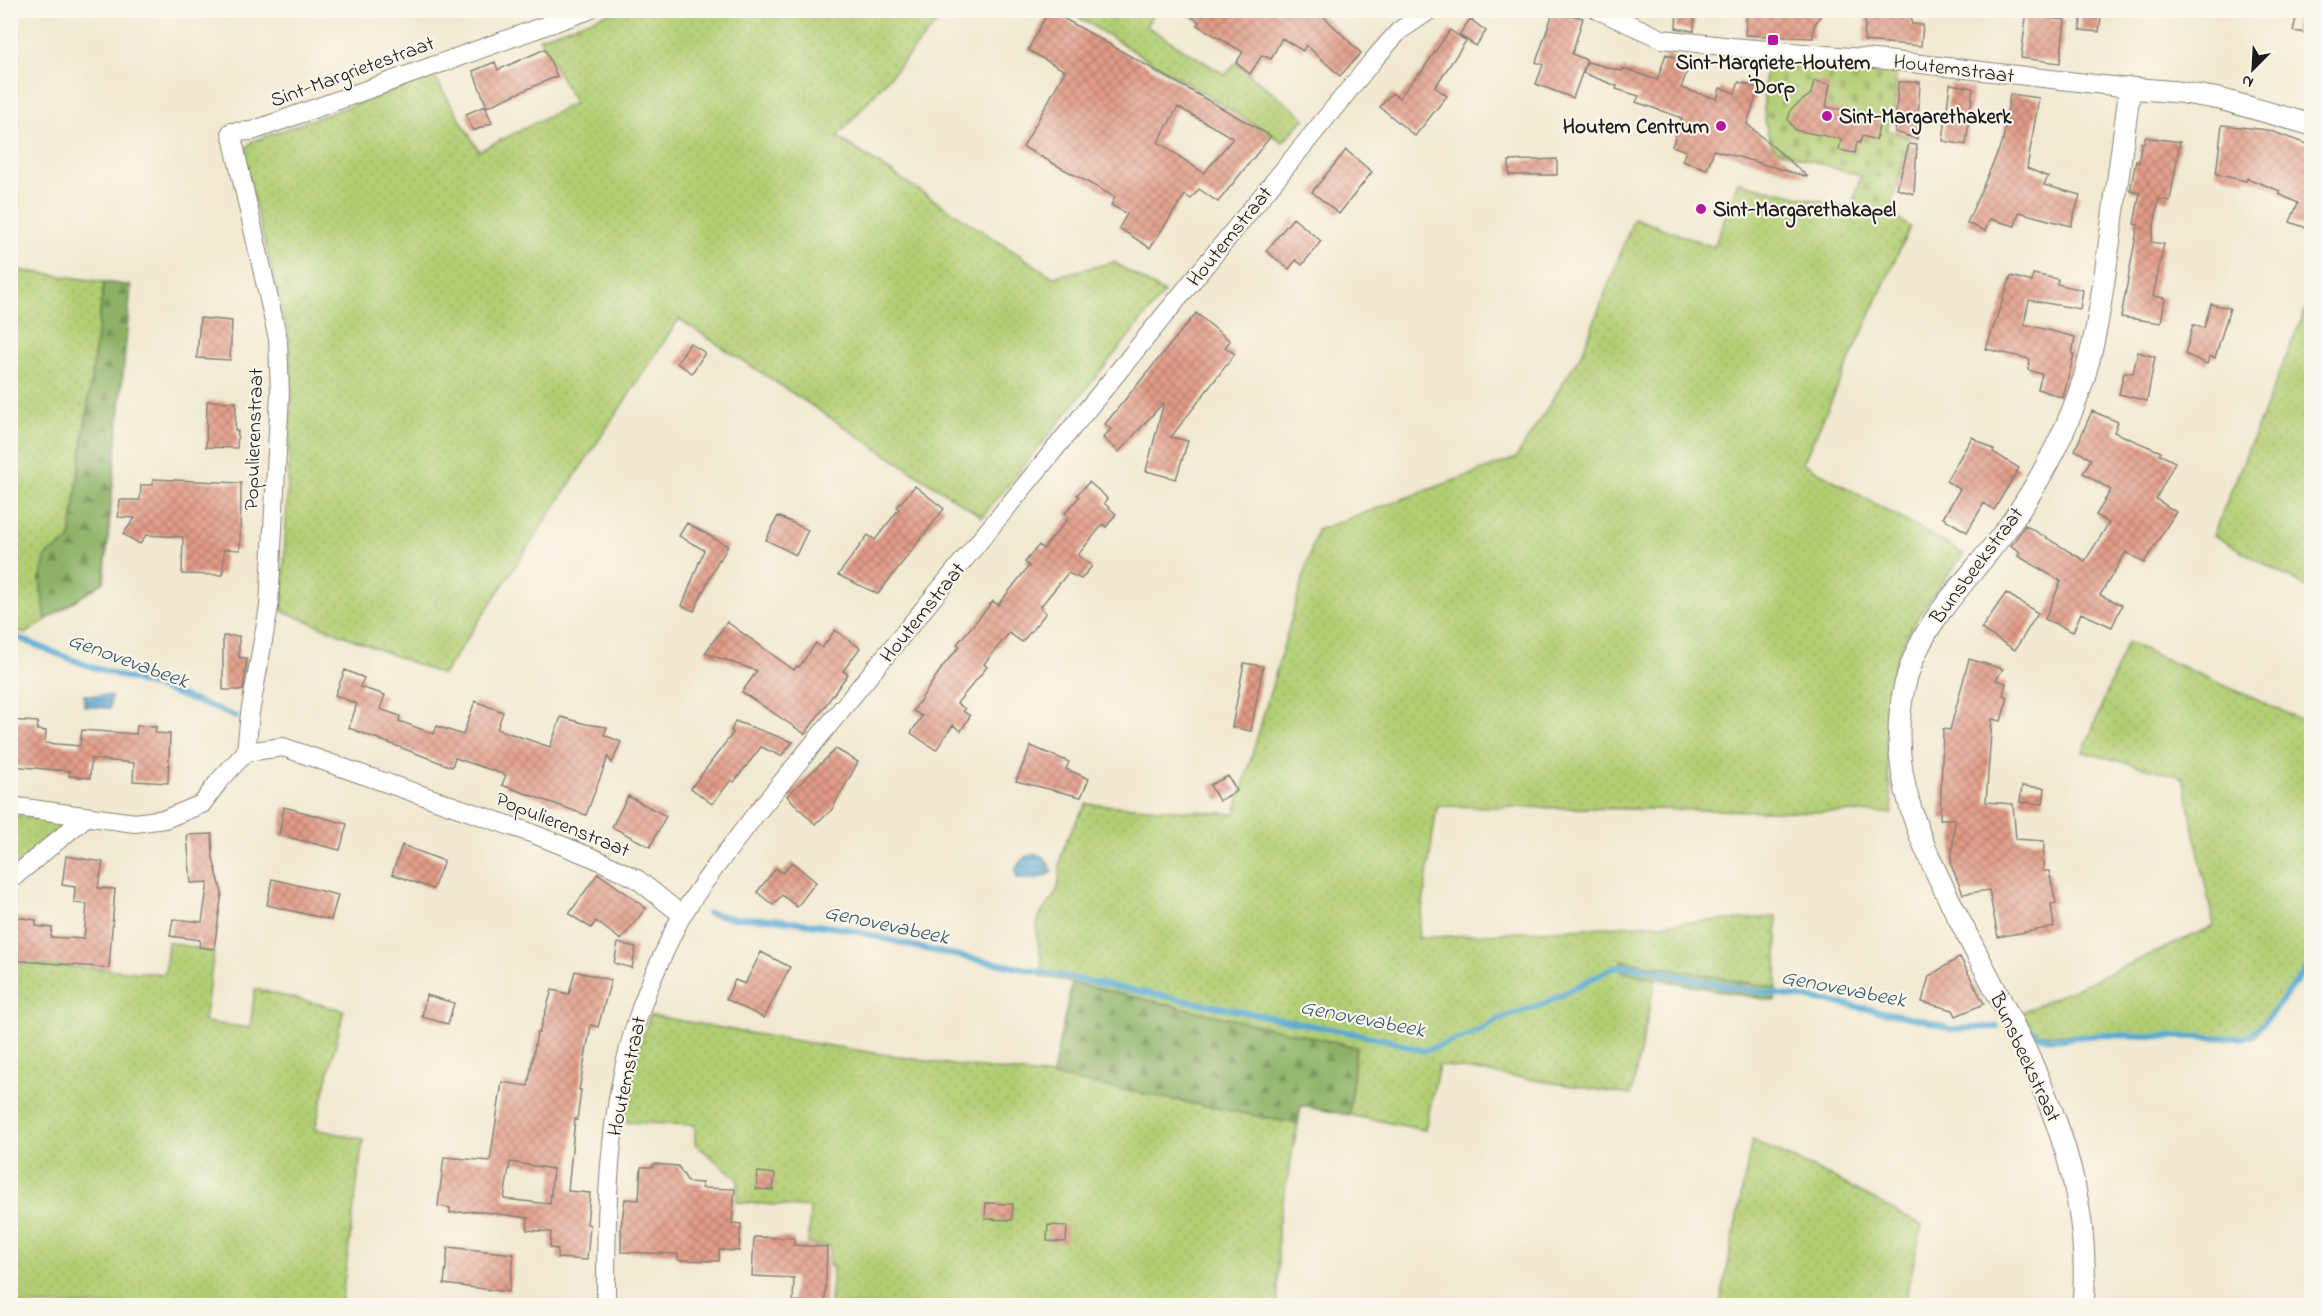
<svg xmlns="http://www.w3.org/2000/svg" width="2322" height="1316" viewBox="0 0 2322 1316" font-family="'Indie Flower',sans-serif">
	<style>
		.grass { fill: url(#grass-dots); stroke: #677648; stroke-width: 1.5 }
		.forest { fill: url(#forest-firs); stroke: #546741; stroke-width: 1.5 }
		.cemetery { fill: url(#cemetery-stones); stroke: #677648; stroke-width: 1.5 }
		.water { fill: url(#water-rules); stroke: #396276; stroke-width: 1.5 }
		.lines { fill: none; stroke-linecap: round; stroke-linejoin: round }
		.stream { stroke: #56a9d1; stroke-width: 6 }
		.building { fill: url(#building-cross-hatch); fill-rule: evenodd }
		.minor-casing { stroke: #868276; stroke-width: 20 }
		.tertiary-casing { stroke: #868276; stroke-width: 23 }
		.minor { stroke: #fff; stroke-width: 18 }
		.tertiary { stroke: #fff; stroke-width: 21 }
		.poi-dot { fill: #b5179e; stroke: #fbf7ec; stroke-width: 2 }
		.labels { text-anchor: middle; stroke-width: 4.5; stroke-linejoin: round; paint-order: stroke }
		.poi-label { font-size: 21px; font-weight: bold; fill: #1c1c1c; stroke: #fbf7ec; text-anchor: start }
		.street-label { font-size: 21px; fill: #1c1c1c; stroke: #fbf7ec }
		.water-label { font-size: 22px; font-style: italic; fill: #365b6d; stroke: #fbf7ec }
	</style>
	<defs>
		<pattern id="grass-dots" width="8" height="8" patternUnits="userSpaceOnUse" patternTransform="scale(1.5)"><rect width="8" height="8" fill="#b2cf75"/><path d="M2 2h.1M6 6h.1" fill="none" stroke="#98b165" stroke-width="1.8" stroke-linecap="round"/></pattern>
		<pattern id="forest-firs" width="22" height="20" patternUnits="userSpaceOnUse" patternTransform="scale(1.5)"><rect width="22" height="20" fill="#8db266"/><path d="M5 1l3.5 6h-7zM16 11l3.5 6h-7z" fill="#729053"/></pattern>
		<pattern id="cemetery-stones" width="16" height="16" patternUnits="userSpaceOnUse" patternTransform="scale(1.5)"><rect width="16" height="16" fill="#b2cf75"/><path d="M2 7V4a2 2 0 0 1 4 0v3zM10 15v-3a2 2 0 0 1 4 0v3z" fill="#98b165"/></pattern>
		<pattern id="water-rules" width="6" height="5" patternUnits="userSpaceOnUse" patternTransform="scale(1.5)"><rect width="6" height="5" fill="#56a9d1"/><path d="M0 2.5h6" fill="none" stroke="#4689a9"/></pattern>
		<pattern id="building-cross-hatch" width="8" height="8" patternUnits="userSpaceOnUse" patternTransform="scale(1.5)"><rect width="8" height="8" fill="#e29b87"/><path d="M0 0l8 8M0 8l8-8" fill="none" stroke="#b67e6e"/></pattern>
	</defs>
	<rect width="100%" height="100%" fill="#fbf7ec"/>
	<filter id="ink" filterUnits="userSpaceOnUse"><feTurbulence type="fractalNoise" baseFrequency=".0167" numOctaves="2"/><feDisplacementMap in="SourceGraphic" scale="12" xChannelSelector="R" yChannelSelector="G"/><feConvolveMatrix kernelMatrix="1 2 1 2 8 2 1 2 1" color-interpolation-filters="sRGB"/></filter>
	<filter id="wash" filterUnits="userSpaceOnUse"><feTurbulence type="fractalNoise" baseFrequency=".008" numOctaves="4" result="noise"/><feDisplacementMap in="SourceGraphic" scale="24" xChannelSelector="R" yChannelSelector="G"/><feGaussianBlur stdDeviation="1.35" result="paint"/><feColorMatrix in="noise" values="0 0 0 0 0 0 0 0 0 0 0 0 0 0 0 0 0 1.4 0 .05"/><feComposite in="paint" operator="in"/></filter>
	<g filter="url(#wash)">
		<rect width="100%" height="100%" fill="#f1e9d0"/>
		<path class="grass" d="M616 11H947L837 137 1053 277 1114 262 1164 293 982 517 679 319 443 675 282 611 292 390 289 339 245 164V149L253 141 434 76 479 151 575 103 539 38Z
			M1068 11H1155L1146 26 1225 75 1235 63 1305 118 1283 142Z
			M1738 182 1851 209 1890 213 1910 227 1803 463 1964 554C1940 587 1901 632 1893 672 1882 718 1887 767 1893 813L1437 806 1418 938 1777 917V988L1623 960 1629 974 1656 977 1631 1095 1439 1065 1425 1130 1349 1115 1356 1047 1041 976C1045 955 1033 939 1038 921 1040 910 1053 902 1057 890 1061 880 1059 869 1061 858 1065 838 1076 820 1087 804L1235 814 1317 530 1516 458 1583 351 1634 218 1714 247Z
			M11 269 104 282 70 540 40 580 46 620 25 634 11 628Z
			M2311 296H2312L2311 590 2213 535Z
			M2127 642 2311 724V963L2253 1038 2036 1034 2020 1013 2214 926 2183 777 2083 752Z
			M11 815 57 820 61 827 11 872Z
			M168 942 214 952 204 1022 250 1028 255 989 344 1010 315 1129 363 1139 341 1305H11V962L165 974Z
			M650 1015 760 1035 953 1065 1052 1076 1298 1124 1278 1226V1305H830L833 1266H829L830 1246 808 1244 810 1208 737 1202 738 1179 695 1144V1125L623 1122 632 1071Z
			M1752 1140 1834 1178 1922 1226 1904 1305H1720Z"/>
		<path class="forest" d="M104 282 131 286 104 582 46 620 40 580 46 555 70 540Z
			M1622 960 1777 988 1775 1001 1629 974 1621 970Z
			M1072 983 1356 1047 1349 1115 1301 1106 1298 1124 1052 1076Z"/>
		<path class="cemetery" d="M1766 59 1896 72 1895 106 1887 130 1909 138 1890 213 1851 209 1861 176 1777 150C1759 134 1764 82 1766 59Z"/>
		<path class="water" d="M84 695 111 696 110 708 84 706Z
			M1036 854C1046 857 1049 862 1052 872 1040 880 1031 880 1017 878L1015 870C1020 860 1025 855 1036 854Z"/>
		<g class="lines">
			<path class="stream" d="M10 635C38 645 65 658 92 667 141 682 189 697 236 717
				M708 913 733 918 773 919 847 929 929 950 1386 1040 1424 1051 1471 1035 1500 1019 1546 1003 1612 968 1631 966 1741 989 1827 1001 1924 1020 1950 1029 1997 1027
				M2029 1029 2036 1034 2051 1039 2102 1035 2245 1038 2263 1024 2305 970 2312 965"/>
		</g>
		<g id="blocks">
			<path class="building" d="M1049 10 1271 136 1218 202 1199 189 1191 199 1185 195 1150 248 1119 228 1127 214 1111 205 1115 197 1023 147 1065 71 1028 50ZM1178 107 1233 138 1204 173 1158 142Z
				M1182 10H1317L1361 53 1340 76 1306 45 1303 51 1282 38 1271 59 1262 55 1250 74 1236 63 1243 52 1197 25 1199 22Z
				M1554 10 1583 18 1572 54 1587 60 1573 98 1536 84 1543 65 1536 62Z
				M1677 10H1695L1694 31 1676 28Z
				M1747 10H1824L1814 26 1813 38 1745 35Z
				M1866 10H1911L1912 24 1923 25 1921 46 1864 41Z
				M2027 10H2049L2048 18 2065 20 2060 63 2021 58Z
				M2082 10H2102L2099 32 2080 30Z
				M2298 10H2312V34L2293 31Z
				M1470 19 1486 31 1476 46 1459 35Z
				M1450 30 1466 41 1435 87 1447 96 1415 136 1380 107 1392 93 1399 98 1419 73 1420 74Z
				M545 49 557 76 487 107 473 71 495 62 498 70Z
				M1666 54 1690 63 1681 88 1717 99 1720 88 1735 93 1739 82 1759 88 1747 124 1808 177 1714 150 1707 169 1682 161 1686 151 1672 146 1682 118 1636 102 1639 96 1616 89 1617 86 1583 73 1587 62 1622 71 1623 68 1657 80Z
				M1814 81 1830 84 1826 107 1881 117 1876 140 1862 136 1860 143 1857 142 1855 153 1839 150 1841 139 1795 130 1788 120 1791 109 1811 94Z
				M1898 82H1920L1917 139 1895 132Z
				M1950 84 1973 88 1966 145 1943 141Z
				M2010 94 2039 98 2027 168 2048 177 2044 185 2080 195 2071 226 2019 212 2015 226 1990 219 1985 231 1967 223 2003 140Z
				M485 106 492 123 473 131 466 114Z
				M2222 125 2268 130 2312 146V230L2290 222 2298 203 2279 194 2280 191 2247 178 2246 181 2216 174Z
				M2145 137 2180 142 2170 201 2159 199 2151 242 2164 244 2153 296 2165 298 2161 323 2121 317 2138 225 2134 224 2140 193 2130 191 2136 161 2139 162 2141 143H2144Z
				M1909 144 1917 145 1914 194 1897 189Z
				M1346 150 1372 172 1339 214 1312 192Z
				M1557 159V175H1509V161Z
				M1293 218 1321 241 1302 265 1296 260 1289 269 1266 251Z
				M2033 274 2058 279 2057 284 2083 290 2080 309 2029 300 2024 324 2075 337 2072 354H2074L2063 398 2038 389 2042 374 2028 370 2030 359 1986 349 2011 276 2032 282Z
				M2211 304 2230 308 2215 358 2210 356 2207 364 2185 354 2193 325 2204 328Z
				M1196 313 1230 341 1225 347 1235 354 1171 437 1188 441 1176 479 1146 471 1164 402 1119 452 1103 438 1111 429 1105 424Z
				M200 318 232 321 230 360 197 358Z
				M690 343 705 353 692 373 677 363Z
				M2138 352 2155 357 2147 401 2119 394 2124 372 2133 373Z
				M207 401 236 402 235 431H238L237 448 206 447Z
				M2092 411 2118 422 2114 432 2161 452 2159 454 2175 462 2156 499 2176 512 2144 563 2126 552 2100 595 2122 605 2112 627 2081 613 2073 632 2045 619 2061 581 2018 556 2020 552 2011 546 2025 525 2085 561 2109 523 2096 515 2111 490 2083 473 2091 459 2075 450Z
				M1972 437 1994 450 1993 452 2019 468 1994 510 1984 503 1967 532 1943 518 1960 489 1946 481Z
				M153 479 241 483 240 550 224 549 223 575 182 574 183 537 146 535 140 544 123 534 135 518 118 517 120 500H140L141 485H153Z
				M1089 482 1104 495 1107 499 1104 503 1116 514 1106 527 1103 524 1078 555 1092 566 1081 579 1068 573 1040 607 1046 613 1022 642 1009 633 984 664 987 667 957 703 965 709 963 711 970 716 961 731 953 725 936 750 911 733 922 716 913 711 943 666 960 646 957 644 993 601 998 605 1029 566 1025 562 1039 545 1043 549 1069 517 1065 513 1079 497 1077 495Z
				M915 486 944 509 878 594 838 575 868 535 875 540 899 509 897 507Z
				M778 516 808 530 796 555 766 540Z
				M687 523 728 546 720 560 719 559 694 611 682 606 704 550 679 536Z
				M2006 593 2038 613 2015 650 1981 629Z
				M727 622 794 670 797 666 799 667 816 643 822 648 835 630 860 648 843 671 848 674 805 734 742 692 757 671 705 653Z
				M223 636H239V658H247L243 690H223Z
				M1969 659 2003 669 1996 680 2006 683 2003 695 2008 697 2001 721 1992 719 1986 802 2013 804 2016 839 2044 841 2043 871H2049L2056 903 2051 904 2054 927 1998 937 1989 890 1963 894 1951 865 1955 819H1940L1943 729 1950 730Z
				M1244 663 1263 666 1251 731 1232 727Z
				M345 670 364 678 360 687 385 695 380 709 400 716 399 721 434 734 437 726 463 735 475 701 503 712 497 729 550 747 561 717 586 724 607 727 604 735 621 742 612 763 608 757 586 815 502 785 506 775 455 758 452 767 349 728 357 704 335 695Z
				M10 720 38 722 37 730 46 731 45 743 80 746 82 730 136 734 137 726 156 727 155 733 170 734 168 783 133 781 134 763 91 759 90 778 69 776 70 771 10 766Z
				M735 721 793 742 781 756 761 747 734 782 731 780 712 804 691 788 733 733 731 731Z
				M1031 746 1069 762 1066 769 1089 779 1081 797 1016 781Z
				M836 749 858 762 831 811 815 824 787 796Z
				M1228 776 1237 791 1219 801 1210 785Z
				M2022 786 2045 788 2043 804 2020 802Z
				M628 796 666 816 650 847 612 827Z
				M284 807 347 824 340 850 279 835Z
				M212 834 213 858 222 893 214 949 199 947 200 940 170 936 173 919 202 922 208 882 191 883 187 835Z
				M402 845 444 861 433 889 392 874Z
				M66 856 103 862 98 888 115 889 109 968 10 960V916L36 920V926L52 928 51 937 84 939 87 904 74 903 75 887 62 885Z
				M792 862 816 882 797 907 782 895 773 905 757 892 776 868 783 873Z
				M598 873 646 908 621 940 596 921 591 928 569 914Z
				M272 879 338 895 331 920 267 905Z
				M618 943 636 947 632 968 614 963Z
				M761 952 790 967 764 1018 726 999 735 980 745 984Z
				M1960 957 1984 1004 1956 1016 1953 1010 1922 1002 1929 976Z
				M575 971 611 980 598 1027 591 1025 579 1090H581L577 1120 575 1119 568 1191 590 1193 587 1224 590 1225 587 1260 557 1258 558 1249 550 1248 551 1232 527 1230 528 1218 477 1211 450 1213V1208L438 1206 444 1157 490 1161 502 1082 528 1086 537 1033H539L552 990 569 994ZM510 1162 553 1169 550 1204 504 1199Z
				M426 995 454 1003 448 1024 422 1017Z
				M653 1164 678 1166 688 1182 702 1183V1188L735 1189 732 1223 741 1224 739 1251 719 1250V1261L678 1260V1254L621 1252V1227L625 1199 639 1200 641 1167H653Z
				M758 1172 775 1174 773 1190 756 1189Z
				M986 1203 1013 1204 1012 1220 985 1219Z
				M1048 1225 1067 1226 1066 1242 1047 1241Z
				M754 1237 794 1238V1245L827 1247 825 1303 793 1301 794 1278 752 1276Z
				M448 1247 514 1254 509 1292 444 1284Z"/>
		</g>
	</g>
	<g filter="url(#ink)">
		<use href="#blocks" fill-opacity="0" stroke="#868276" stroke-width="1.5"/>
		<g class="lines">
			<defs>
				<path id="minor" d="M1598 10 1662 39 1732 47 1886 60 2130 88
					M246 752 283 747 531 833 596 859 637 879 682 915
					M10 806 135 823 165 819 202 804 219 781 246 752 250 713 269 607 280 393 278 339 231 132 252 131 589 10
					M10 880 86 817
					M606 1306C606 1184 608 1067 663 955 669 941 675 927 683 914 704 879 731 847 755 815L1375 58 1399 31 1430 10"/>
				<path id="tertiary" d="M2083 1306C2095 1159 2024 1048 1961 923 1931 863 1900 805 1899 737 1898 638 1956 598 2008 527 2035 490 2064 436 2079 393 2096 345 2102 295 2109 245 2116 193 2123 140 2130 88L2178 92 2220 99 2312 125"/>
			</defs>
			<use href="#minor" class="minor-casing"/>
			<use href="#tertiary" class="tertiary-casing"/>
			<use href="#minor" class="minor"/>
			<use href="#tertiary" class="tertiary"/>
		</g>
	</g>
	<g class="poi-dot">
		<rect x="1767" y="34" width="12" height="12" rx="3"/>
		<circle cx="1827" cy="116" r="6"/>
		<circle cx="1721" cy="126" r="6"/>
		<circle cx="1701" cy="209" r="6"/>
	</g>
	<g class="labels">
		<g class="poi-label">
			<text x="1773" y="69" text-anchor="middle">Sint-Margriete-Houtem<tspan x="1773" dy="24">Dorp</tspan></text>
			<text x="1839" y="123">Sint-Margarethakerk</text>
			<text x="1709" y="133" text-anchor="end">Houtem Centrum</text>
			<text x="1713" y="216">Sint-Margarethakapel</text>
		</g>
		<g class="street-label">
			<text transform="translate(1954 68) rotate(7)" y="7">Houtemstraat</text>
			<text transform="translate(352 71) rotate(-20)" y="7">Sint-Margrietestraat</text>
			<text transform="translate(1229 236) rotate(-51)" y="7">Houtemstraat</text>
			<text transform="translate(253 439) rotate(-88)" y="7">Populierenstraat</text>
			<text transform="translate(1976 565) rotate(-53)" y="7">Bunsbeekstraat</text>
			<text transform="translate(922 612) rotate(-51)" y="7">Houtemstraat</text>
			<text transform="translate(563 824) rotate(22)" y="7">Populierenstraat</text>
			<text transform="translate(2026 1057) rotate(65)" y="7">Bunsbeekstraat</text>
			<text transform="translate(626 1076) rotate(-78)" y="7">Houtemstraat</text>
		</g>
		<g class="water-label">
			<text transform="translate(129 659) rotate(20)" y="8">Genovevabeek</text>
			<text transform="translate(887 923) rotate(12)" y="8">Genovevabeek</text>
			<text transform="translate(1844 987) rotate(11)" y="8">Genovevabeek</text>
			<text transform="translate(1363 1017) rotate(11)" y="8">Genovevabeek</text>
		</g>
	</g>
	<rect width="2322" height="1316" fill="none" stroke="#fbf7ec" stroke-width="36"/>
	<g transform="translate(2253 69) rotate(204)" stroke="#fbf7ec" stroke-width="4.5" paint-order="stroke">
	<path d="M0-4.5L10 22L0 15L-10 22Z" fill="#1c1c1c"/>
	<text y="-9" font-size="16" font-weight="bold" text-anchor="middle" fill="#1c1c1c">N</text>
	</g>
</svg>
